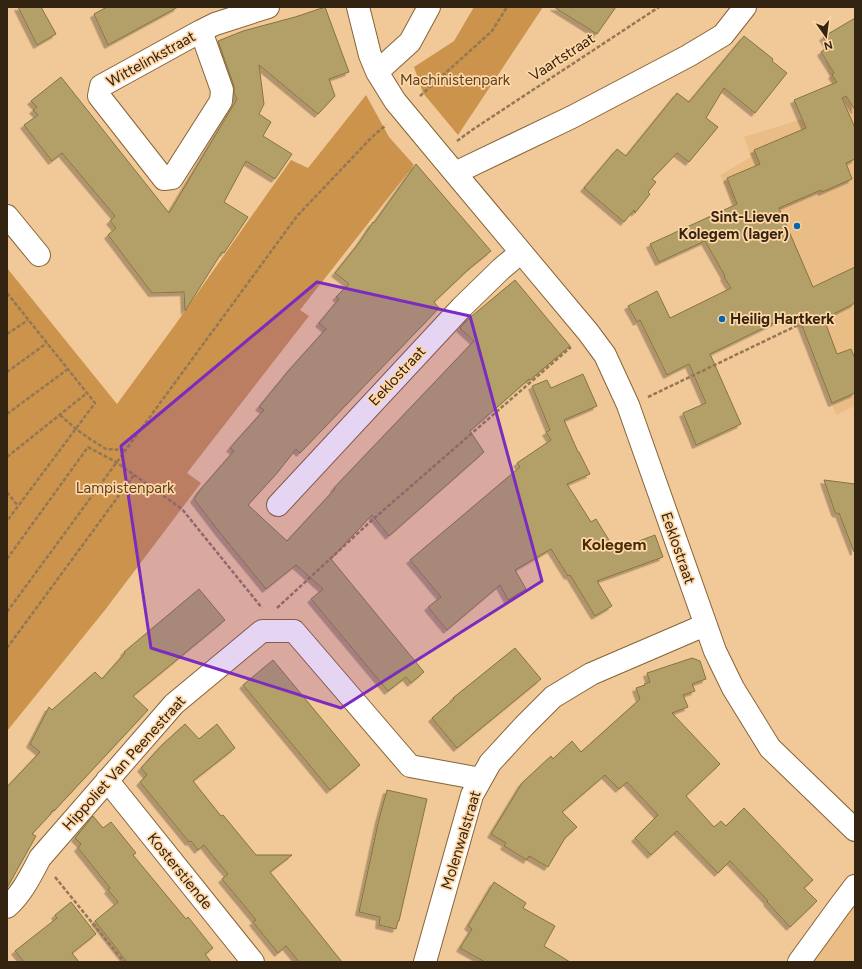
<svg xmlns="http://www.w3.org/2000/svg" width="862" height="969" viewBox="0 0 862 969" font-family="Figtree,sans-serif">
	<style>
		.built { fill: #eabd87 }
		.green { fill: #cb934b }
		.building { fill: #b3a068; stroke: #86743d; filter: url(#shadow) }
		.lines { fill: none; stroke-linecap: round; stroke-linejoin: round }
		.minor-casing { stroke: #876336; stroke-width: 24 }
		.path { stroke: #937756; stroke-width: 2.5; stroke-dasharray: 4 2; stroke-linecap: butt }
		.minor { stroke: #fff; stroke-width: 22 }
		.marked { fill: #7b2cbf; fill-opacity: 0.2; stroke: #7b2cbf; stroke-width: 3; stroke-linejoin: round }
		.poi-dot { fill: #0364b1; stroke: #ffd6a6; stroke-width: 1.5 }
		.labels { text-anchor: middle; stroke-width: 3.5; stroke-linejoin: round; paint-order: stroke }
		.street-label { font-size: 15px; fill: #332411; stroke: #ffd6a6 }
		.park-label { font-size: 15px; fill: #5e4423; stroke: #ffd6a6 }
		.poi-label { font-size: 15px; font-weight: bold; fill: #332411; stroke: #ffd6a6; text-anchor: end }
		.neighbourhood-label { font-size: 16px; font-weight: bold; fill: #462d08; stroke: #ffd6a6 }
	</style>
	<defs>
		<filter id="shadow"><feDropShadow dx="-3.5" dy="3.5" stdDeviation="0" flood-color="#0004"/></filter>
	</defs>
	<rect width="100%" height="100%" fill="#f1c999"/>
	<path class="built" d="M855 43V406L836 415 803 329 789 322 745 224 720 175 751 157 744 137 802 119 839 103 825 61Z
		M855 876V962H791Z"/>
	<path class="green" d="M474 7H543L458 135 423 93 414 67 454 41Z
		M366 95 389 137 414 165 300 310 309 316 187 473 201 483 105 610 7 731V268L117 404 175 325 291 160 308 168Z"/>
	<path class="building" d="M18 7H41L56 34 37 45Z
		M107 7H178L108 45 94 14Z
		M325 7 349 72 329 79 335 96 318 114 259 65 264 104 259 114 271 122 263 136 292 154 275 179 246 161 224 202 248 217 224 253 222 252 185 311 184 292 152 293 108 235 116 228 110 221 115 216 62 153 52 161 24 125 38 115 33 110 37 107 31 101 61 77 169 213 237 99 234 93V86L218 41 243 31 295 17Z
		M554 7H616L597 34Z
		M855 18V110L846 96 842 98 855 128V159L846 163 852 179 822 192 821 190 779 208 813 287 855 267V303L824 319 837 354 851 349 855 359V393L832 403 799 318 788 322 786 317 710 354 741 424 696 445 683 413 706 403 689 364 667 375 640 320 637 322 628 306 657 291 670 318 731 288 724 277 725 276 705 241 659 262 650 244 737 204 727 178 760 164 754 150 806 128 794 100 837 82 832 75 834 73 821 52 829 46 823 37Z
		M744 36 773 59 772 61 787 73 755 113 724 88 706 118 718 127 689 162 677 153 652 179 656 182 648 192 650 194 635 213 634 210 624 222 584 188 617 149 626 156 677 93 689 102Z
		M416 164 491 251 470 268 434 302 439 308 300 453 296 449 278 472 248 505 287 541 335 489 334 488 474 341 460 328 466 321 515 280 570 346 530 380 529 379 470 431 484 452 389 536 372 515 355 533 331 559 424 672 411 683 406 677 388 691 311 599 323 589 296 565 266 589 220 533 194 499 200 490 234 451 230 448 237 440 264 410 259 407 290 369 326 329 319 323 339 299 336 297 349 284 335 273 359 243 373 222 374 223Z
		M583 374 597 406 564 420 578 452H579L590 474 567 484 591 522 596 519 615 550 655 535 663 557 597 581 612 606 595 616 570 575 568 576 551 549 515 570 526 589 508 600 500 585 447 630 428 607 441 597 410 560 520 467 517 463 551 440 546 432 550 430 532 386 547 380 551 388Z
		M824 480 855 484V551L854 552 839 513 837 514 835 512Z
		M199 589 225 620 133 696 148 710 54 811 53 810 49 816 32 834 36 836 7 888V787L40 752 30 744 49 707 52 710 95 672 102 679 125 653 124 652Z
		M515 648 541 679 457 748 432 718 454 699 453 698Z
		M692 658 700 661 706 679 692 684 695 691 683 695 688 707 672 713 720 764 686 796 714 827 721 821 726 826 744 808 813 880 804 888 817 901 790 927 767 902 768 901 730 861 718 873 677 831 651 855 635 838 658 815 627 782 619 789 605 775 562 812 577 827 565 838 548 867 529 856 527 860 504 846 506 843 491 834 522 783 551 756 553 759 572 741 581 752 640 699 636 688 645 685 644 684 650 682 647 673Z
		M273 660 360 765 330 790 243 685Z
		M185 724 199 739 217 724 235 748 193 781 221 816 223 815 256 855H292L270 872 342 962H299L286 946 278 953 253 922 256 920 222 879 228 874 216 860 204 845 198 850 191 841 189 842 140 782 147 775 141 768 162 745Z
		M387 790 427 799 399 921H398L396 929 379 925 380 917 359 912 379 819Z
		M93 816 103 828 111 822 136 853 133 855 186 919 188 917 213 948 205 954 211 962H127L95 921 118 902 108 890 110 888 78 848 81 844 75 838Z
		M494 882 526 903 523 908 555 926 544 946 570 962H485L460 948 472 929 468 926Z
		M71 902 96 934 72 953 79 962H24L15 951 57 918 55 915Z"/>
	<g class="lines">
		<defs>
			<path id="minor" d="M358 7 370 55 377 72 395 101 439 154 588 332 605 355 628 405 715 651 733 688 770 748 855 830
				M201 31 222 90 221 101 172 178 164 179 99 96 101 86 201 31 215 24 268 7
				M377 72 410 42 429 7
				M455 173 572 117 688 56 723 35 745 7
				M7 216 39 255
				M278 505 462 307 501 269 521 252
				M107 780 253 962
				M7 907C22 894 31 875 40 858L174 704 262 631H294L410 766 481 779
				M425 962 472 795 490 763 524 726 553 697 591 674 705 625
				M799 962 839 907 855 886"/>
		</defs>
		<use href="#minor" class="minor-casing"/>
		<path class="path" d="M420 96 492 31 507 7
			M457 141 472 130 659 7
			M7 293 95 403 7 521
			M7 334 28 320
			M7 372 47 343
			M648 397 796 326 813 317
			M7 414 68 369
			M60 415 76 429 90 439 106 449 125 450
			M7 457 87 393
			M7 492 18 506
			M7 559 88 447 116 462 182 509 262 608
			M277 608 371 521 571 347
			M7 612 297 216 373 136 386 125
			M7 648 134 475
			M55 877 124 962"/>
		<use href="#minor" class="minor"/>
	</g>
	<path class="marked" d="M317 282 470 316 542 581 341 708 151 648 121 446Z"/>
	<g class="poi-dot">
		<circle cx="797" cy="226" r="4"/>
		<circle cx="722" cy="319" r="4"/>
	</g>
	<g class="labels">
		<g class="street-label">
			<text transform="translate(562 57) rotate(-33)" y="5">Vaartstraat</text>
			<text transform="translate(151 59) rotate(-29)" y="5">Wittelinkstraat</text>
			<text transform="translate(397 376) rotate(-47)" y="5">Eeklostraat</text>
			<text transform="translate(678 548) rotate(71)" y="5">Eeklostraat</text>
			<text transform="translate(124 763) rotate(-48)" y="5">Hippoliet Van Peenestraat</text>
			<text transform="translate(461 840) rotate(-73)" y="5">Molenwalstraat</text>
			<text transform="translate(180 871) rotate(51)" y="5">Kosterstiende</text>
		</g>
		<g class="park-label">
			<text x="455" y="85">Machinistenpark</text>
			<text x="125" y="493">Lampistenpark</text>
		</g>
		<g class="poi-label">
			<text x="789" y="222">Sint-Lieven<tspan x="789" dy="17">Kolegem (lager)</tspan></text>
			<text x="730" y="324" text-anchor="start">Heilig Hartkerk</text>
		</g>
		<g class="neighbourhood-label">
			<text x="614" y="550">Kolegem</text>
		</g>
	</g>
	<rect width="862" height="969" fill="none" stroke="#332411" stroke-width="16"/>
	<g transform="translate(826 36) rotate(166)" stroke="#ffd6a6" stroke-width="3" paint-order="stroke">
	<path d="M0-3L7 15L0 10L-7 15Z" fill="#332411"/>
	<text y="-6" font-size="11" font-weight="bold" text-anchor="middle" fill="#332411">N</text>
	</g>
</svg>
